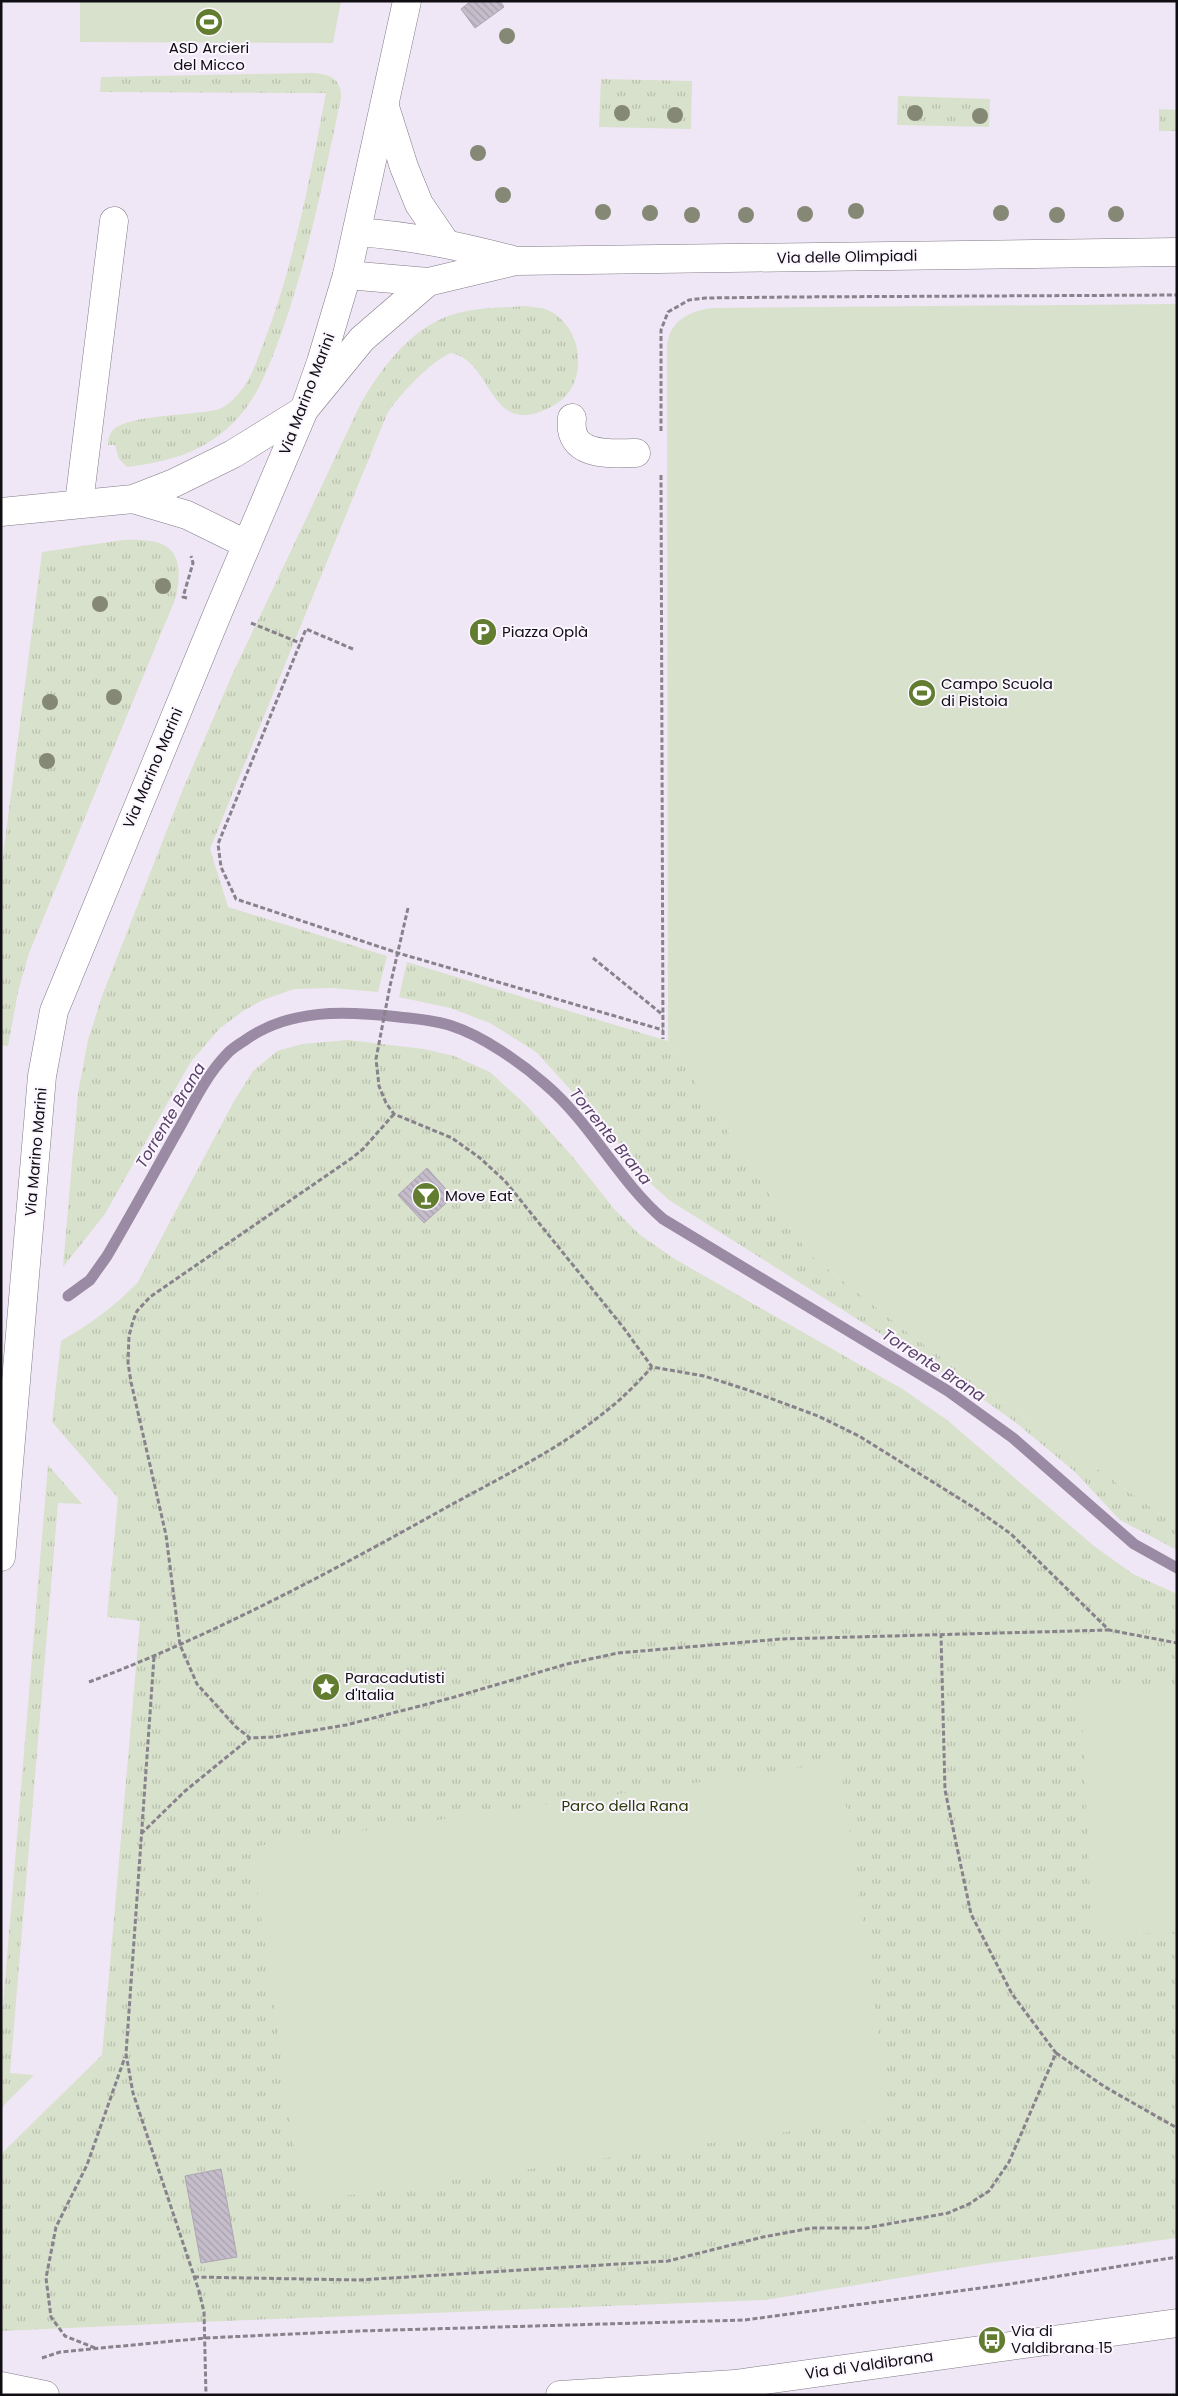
<svg xmlns="http://www.w3.org/2000/svg" width="1178" height="2396" viewBox="0 0 1178 2396" font-family="Poppins,sans-serif">
	<style>
		.grass { fill: url(#grass-tufts) }
		.garden { fill: #d8e1cb }
		.lines { fill: none; stroke-linecap: round; stroke-linejoin: round }
		.stream { stroke: #9a8aa4; stroke-width: 11 }
		.building { fill: url(#building-back-hatch); stroke: #ada5b2 }
		.minor-casing { stroke: #817a86; stroke-width: 29 }
		.major-casing { stroke: #817a86; stroke-width: 29 }
		.path { stroke: #87828c; stroke-width: 3; stroke-dasharray: 5 2.5; stroke-linecap: butt }
		.minor { stroke: #fff; stroke-width: 28 }
		.major { stroke: #fff; stroke-width: 28 }
		.tree { fill: #848875 }
		.labels { text-anchor: middle; stroke-width: 4; stroke-linejoin: round; paint-order: stroke }
		.poi-label { font-size: 15px; fill: #100e12; stroke: #fbf6ff; text-anchor: start }
		.street-label { font-size: 15px; fill: #100e12; stroke: #fbf6ff }
		.park-label { font-size: 15px; fill: #2b3a0b; stroke: #fbf6ff }
		.water-label { font-size: 16px; font-style: italic; fill: #594068; stroke: #fbf6ff }
	</style>
	<defs>
		<pattern id="grass-tufts" width="24" height="20" patternUnits="userSpaceOnUse" patternTransform="scale(1.25)"><rect width="24" height="20" fill="#d8e1cb"/><path d="M3 7l-1-3M5 7V3M7 7l1-3M15 17l-1-3M17 17v-4M19 17l1-3" fill="none" stroke="#b8c0ad"/></pattern>
		<pattern id="building-back-hatch" width="6" height="6" patternUnits="userSpaceOnUse" patternTransform="scale(1.25)"><rect width="6" height="6" fill="#c5bdcb"/><path d="M-1 5l2 2M0 0l6 6M5-1l2 2" fill="none" stroke="#a8a1ad"/></pattern>
	</defs>
	<rect width="100%" height="100%" fill="#f0e7f6"/>
	<path class="grass" d="M313 73C330 74 342 79 341 98 324 178 308 259 280 337 268 368 257 400 233 423 203 453 167 462 127 467L119 459 115 445H108C108 440 109 435 112 431 127 414 195 416 219 409 227 406 234 399 239 393 252 379 257 359 264 342 295 262 310 177 326 93L100 92 101 77Z
		M601 79 692 81 691 129 599 127Z
		M898 96 990 99 989 127 897 125Z
		M1159 109 1177 110V131H1159Z
		M524 306C533 307 542 307 550 311 584 329 589 384 556 404 488 445 495 361 451 353 432 360 397 397 387 414L210 849 228 907 387 956 378 992 333 988 294 989 263 1000 243 1011 219 1029 190 1063 105 1214 63 1267 78 1093 88 1040 102 996 183 789 232 675 361 403C384 363 418 319 467 311 486 307 505 308 524 306Z
		M123 540C168 538 186 548 176 597L29 953 18 992 8 1046 1 1045V872L42 552Z
		M407 962 668 1041 809 1254 911 1335 1177 1526V1550L1120 1520 1075 1472 1015 1422 974 1393 669 1200 649 1182 614 1137 536 1052 490 1023 450 1008 399 997Z
		M348 1040 424 1049 454 1056 490 1072 527 1106 572 1156 615 1210 639 1234 673 1258 904 1390 947 1420 1094 1546 1133 1574 1177 1594V2238L984 2264 765 2300 225 2321 2 2331 1 2154 102 2055 140 1621 107 1617 118 1498 52 1422 61 1341C90 1324 114 1307 138 1282L234 1101 253 1071 277 1051 302 1044Z
		M48 1465 82 1504 58 1503 10 2073 34 2075 1 2108V2029Z"/>
	<path class="garden" d="M80 1H341L333 43 80 42Z
		M1177 304V1526L911 1335 809 1254 668 1041 667 345C670 321 689 311 712 308Z
		M1177 1686V1932L1092 1936 1081 1691Z
		M840 1762 890 2117 302 2202 251 1847Z"/>
	<g class="lines">
		<path class="stream" d="M68 1296 90 1280 107 1256C131 1215 154 1173 177 1132 192 1106 205 1077 226 1055 231 1049 238 1045 244 1041 289 1008 346 1011 399 1017 416 1019 435 1020 452 1026 483 1036 521 1063 545 1084 591 1123 618 1180 663 1219L948 1391 1013 1438 1134 1544 1177 1568"/>
	</g>
	<path class="building" d="M471 1H500L504 7 475 28 461 9Z
		M427 1168 453 1197 424 1223 398 1195Z
		M221 2169 237 2257 201 2263 185 2176Z"/>
	<g class="lines">
		<defs>
			<path id="minor" d="M385 107 404 167 419 204 445 242
				M357 232C413 236 459 246 513 260
				M347 275 428 282 516 261 1177 252
				M572 418C567 457 609 454 636 453
				M133 499 187 515 246 544
				M79 503 114 221
				M1 512 133 499 174 483 233 454 304 410 362 339 428 282
				M1 2386 45 2395
				M560 2395 735 2384 1177 2323"/>
			<path id="major" d="M1 1557 42 1076 54 1011 219 610 304 410 321 362 347 275 407 1"/>
		</defs>
		<use href="#minor" class="minor-casing"/>
		<use href="#major" class="major-casing"/>
		<path class="path" d="M661 431V330L668 312 689 300 705 298 790 297 1177 295
			M661 475 663 1039
			M187 598 183 597 193 563 191 556
			M251 623 300 643
			M353 649 306 629 218 844 221 867 236 899 398 953 663 1030
			M408 908 390 986 376 1059 379 1086 386 1103 394 1114 452 1138 480 1158 505 1181 623 1327 652 1367 704 1376 748 1390 818 1416 859 1436 973 1507 1011 1534 1109 1630 1177 1643
			M593 958 663 1015
			M394 1114 363 1149 352 1158 150 1297 137 1311 133 1321 129 1336 128 1363 131 1382 166 1535 180 1645 197 1684 236 1727 250 1738 274 1737 346 1725 451 1698 567 1664 618 1653 781 1639 1109 1630
			M154 1657 126 2054 133 2093 199 2291 204 2312 206 2395
			M89 1682C211 1636 327 1574 440 1511 497 1479 561 1449 611 1407 626 1395 639 1381 652 1367
			M141 1834 185 1791 250 1738
			M1056 2053 1105 2087 1177 2128
			M194 2277 359 2280 668 2261 763 2237 812 2228H866L948 2213 969 2204 989 2191 1009 2162 1056 2053 1012 1994 971 1914 945 1790 941 1635
			M95 2348 65 2336 51 2317 46 2278 56 2227 87 2165 125 2057
			M42 2358 60 2352 205 2338 358 2331 745 2320 1010 2284 1177 2257"/>
		<use href="#minor" class="minor"/>
		<use href="#major" class="major"/>
	</g>
	<g class="tree">
		<circle cx="507" cy="36" r="8"/>
		<circle cx="622" cy="113" r="8"/>
		<circle cx="915" cy="113" r="8"/>
		<circle cx="675" cy="115" r="8"/>
		<circle cx="980" cy="116" r="8"/>
		<circle cx="478" cy="153" r="8"/>
		<circle cx="503" cy="195" r="8"/>
		<circle cx="856" cy="211" r="8"/>
		<circle cx="603" cy="212" r="8"/>
		<circle cx="650" cy="213" r="8"/>
		<circle cx="1001" cy="213" r="8"/>
		<circle cx="805" cy="214" r="8"/>
		<circle cx="1116" cy="214" r="8"/>
		<circle cx="692" cy="215" r="8"/>
		<circle cx="746" cy="215" r="8"/>
		<circle cx="1057" cy="215" r="8"/>
		<circle cx="163" cy="586" r="8"/>
		<circle cx="100" cy="604" r="8"/>
		<circle cx="114" cy="697" r="8"/>
		<circle cx="50" cy="702" r="8"/>
		<circle cx="47" cy="761" r="8"/>
	</g>
	<defs>
		<symbol id="stadium-disc" viewBox="-11 -11 22 22"><circle r="9.5" fill="#637d30" stroke="#fbf6ff"/><path d="M0-5a6.5 5 0 1 0 0 10a6.5 5 0 1 0 0-10ZM-3.5-1.8h7v3.6h-7Z" fill="#fff"/></symbol>
		<symbol id="parking-disc" viewBox="-11 -11 22 22"><circle r="9.5" fill="#637d30" stroke="#fbf6ff"/><path d="M-3.5-5.5H1a3.5 3.5 0 0 1 0 7H-1V5.5H-3.5ZM-1-3.4V-.6H.8a1.4 1.4 0 0 0 0-2.8Z" fill="#fff"/></symbol>
		<symbol id="bar-disc" viewBox="-11 -11 22 22"><circle r="9.5" fill="#637d30" stroke="#fbf6ff"/><path d="M-6-5H6L.8 .8V4.5H3.5V6h-7V4.5H-.8V.8Z" fill="#fff"/></symbol>
		<symbol id="sight-disc" viewBox="-11 -11 22 22"><circle r="9.5" fill="#637d30" stroke="#fbf6ff"/><path d="M0-6L1.8-2.2L6-1.7L2.9 1.2L3.7 5.4L0 3.3L-3.7 5.4L-2.9 1.2L-6-1.7L-1.8-2.2Z" fill="#fff"/></symbol>
		<symbol id="bus-disc" viewBox="-11 -11 22 22"><circle r="9.5" fill="#637d30" stroke="#fbf6ff"/><path d="M-5-6H5V4H4V6H2V4H-2V6H-4V4H-5ZM-3.5-4V0h7V-4ZM-3.5 1.2v1.5H-2V1.2ZM2 1.2v1.5H3.5V1.2Z" fill="#fff"/></symbol>
	</defs>
	<g fill-rule="evenodd">
		<use href="#stadium-disc" x="193" y="6" width="32" height="32"/>
		<use href="#parking-disc" x="467" y="616" width="32" height="32"/>
		<use href="#stadium-disc" x="906" y="677" width="32" height="32"/>
		<use href="#bar-disc" x="410" y="1180" width="32" height="32"/>
		<use href="#sight-disc" x="310" y="1671" width="32" height="32"/>
		<use href="#bus-disc" x="976" y="2324" width="32" height="32"/>
	</g>
	<g class="labels">
		<g class="poi-label">
			<text x="209" y="53" text-anchor="middle">ASD Arcieri<tspan x="209" dy="17">del Micco</tspan></text>
			<text x="502" y="637">Piazza Oplà</text>
			<text x="941" y="689">Campo Scuola<tspan x="941" dy="17">di Pistoia</tspan></text>
			<text x="445" y="1201">Move Eat</text>
			<text x="345" y="1683">Paracadutisti<tspan x="345" dy="17">d'Italia</tspan></text>
			<text x="1011" y="2336">Via di<tspan x="1011" dy="17">Valdibrana 15</tspan></text>
		</g>
		<g class="street-label">
			<text transform="translate(847 257) rotate(-1)" y="5">Via delle Olimpiadi</text>
			<text transform="translate(307 394) rotate(-69)" y="5">Via Marino Marini</text>
			<text transform="translate(153 768) rotate(-67)" y="5">Via Marino Marini</text>
			<text transform="translate(36 1152) rotate(-85)" y="5">Via Marino Marini</text>
			<text transform="translate(869 2365) rotate(-8)" y="5">Via di Valdibrana</text>
		</g>
		<g class="park-label">
			<text x="625" y="1811">Parco della Rana</text>
		</g>
		<g class="water-label">
			<text transform="translate(170 1115) rotate(-59)" y="6">Torrente Brana</text>
			<text transform="translate(611 1136) rotate(51)" y="6">Torrente Brana</text>
			<text transform="translate(934 1365) rotate(33)" y="6">Torrente Brana</text>
		</g>
	</g>
	<rect width="1178" height="2396" fill="none" stroke="#100e12" stroke-width="5"/>
</svg>
